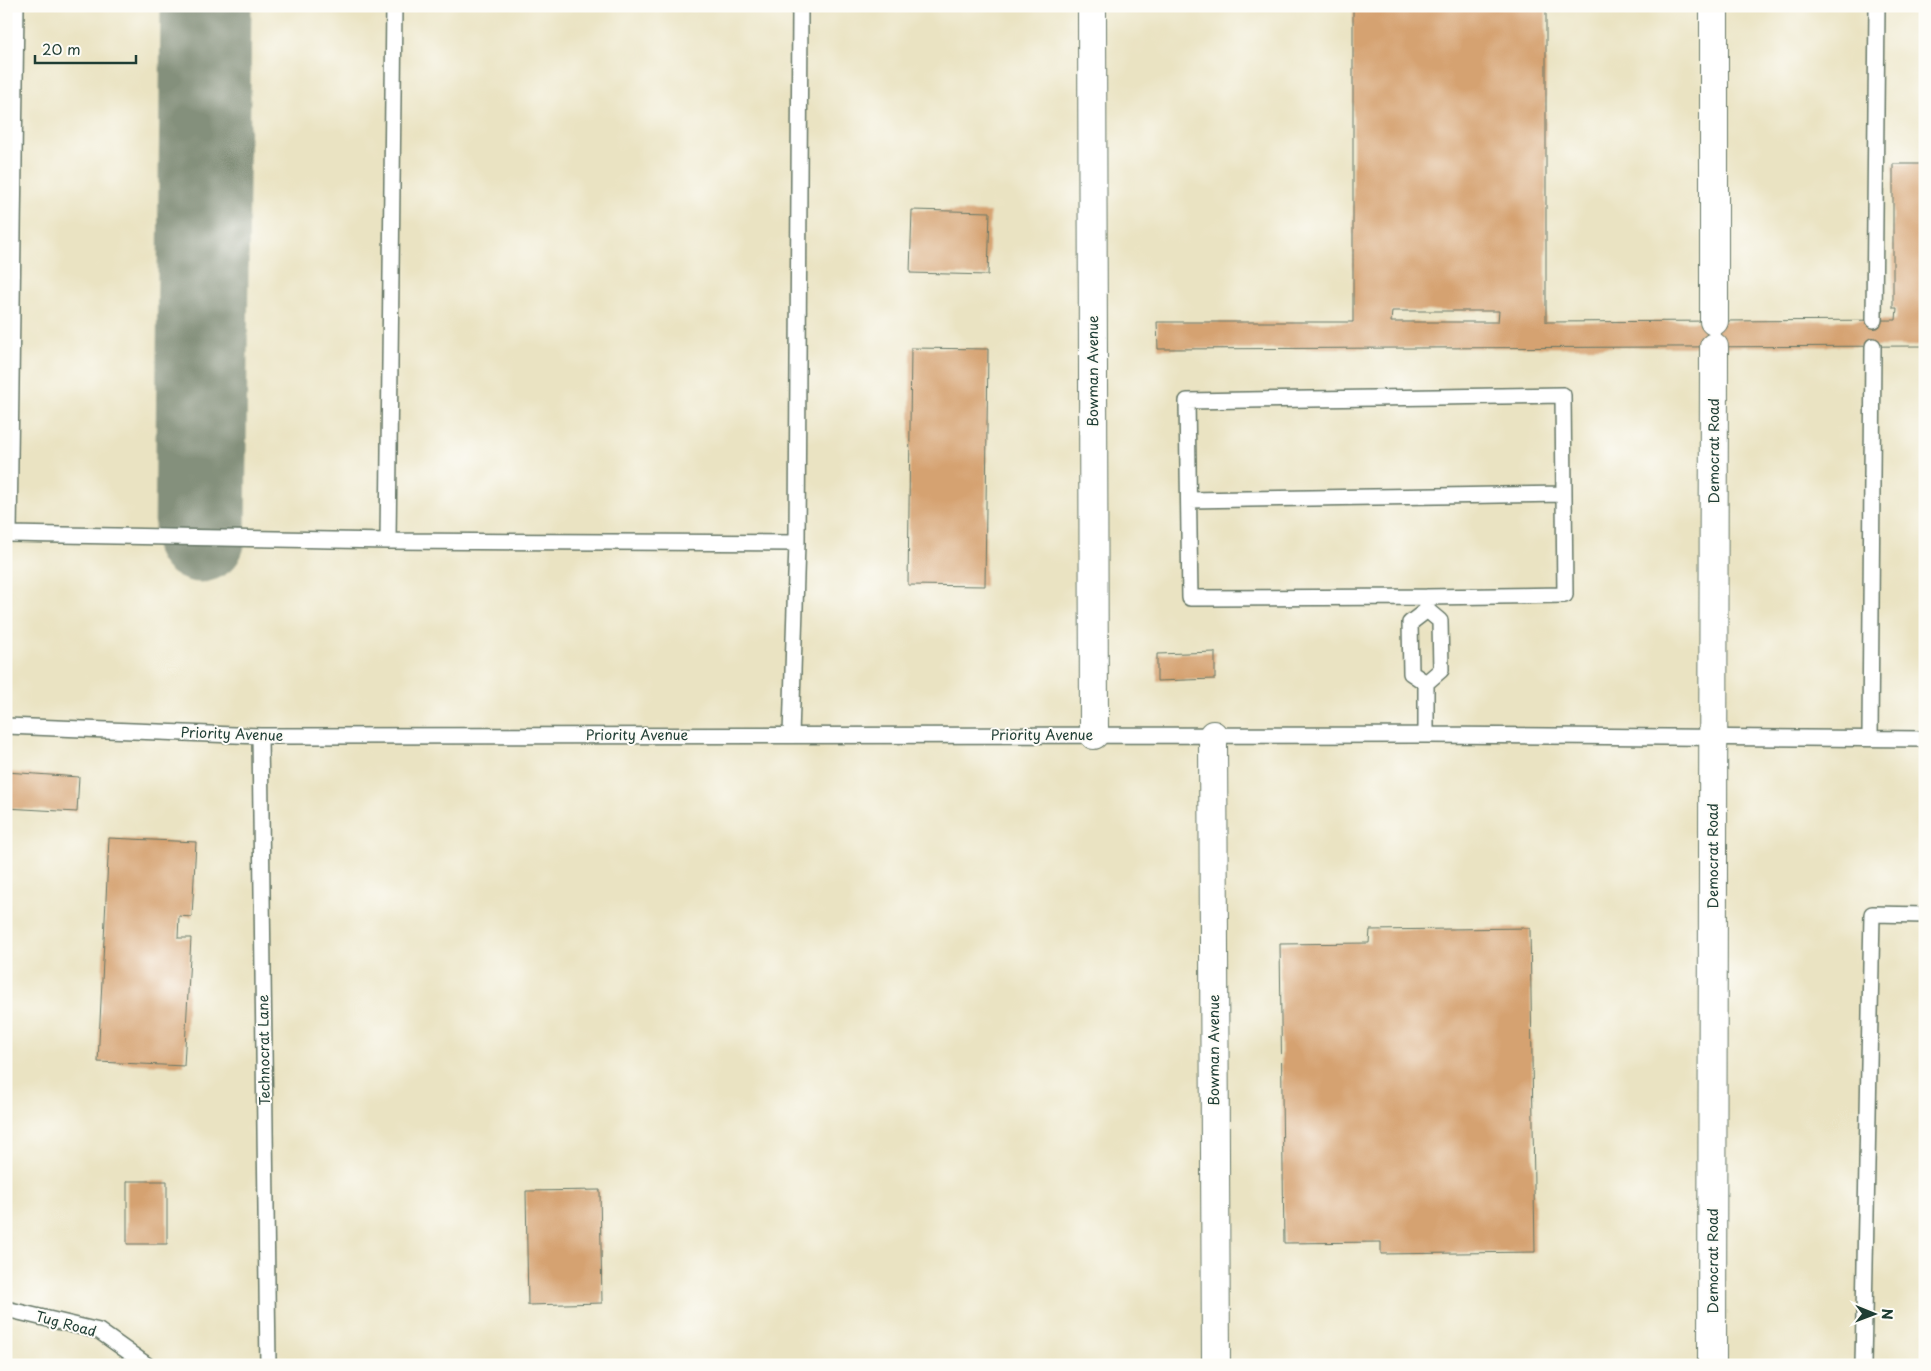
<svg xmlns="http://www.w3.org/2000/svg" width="1931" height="1371" viewBox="0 0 1931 1371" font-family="'Playpen Sans',sans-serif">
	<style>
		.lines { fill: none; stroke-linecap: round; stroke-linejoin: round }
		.taxiway { stroke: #84907b; stroke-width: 91 }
		.building { fill: #d5a271; fill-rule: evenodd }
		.lane-casing { stroke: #676; stroke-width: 18 }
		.street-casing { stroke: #676; stroke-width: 30 }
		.secondary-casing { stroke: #676; stroke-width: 30 }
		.lane { stroke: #fff; stroke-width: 15 }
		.street { stroke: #fff; stroke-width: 28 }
		.secondary { stroke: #fff; stroke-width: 28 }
		.labels { text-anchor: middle; stroke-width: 4; stroke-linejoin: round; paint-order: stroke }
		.street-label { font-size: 14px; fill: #1f3d34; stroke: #fdfcf7 }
	</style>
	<rect width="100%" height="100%" fill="#fdfcf7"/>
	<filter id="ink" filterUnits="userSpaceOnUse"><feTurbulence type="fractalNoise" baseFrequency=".02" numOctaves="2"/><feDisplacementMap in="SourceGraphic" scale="10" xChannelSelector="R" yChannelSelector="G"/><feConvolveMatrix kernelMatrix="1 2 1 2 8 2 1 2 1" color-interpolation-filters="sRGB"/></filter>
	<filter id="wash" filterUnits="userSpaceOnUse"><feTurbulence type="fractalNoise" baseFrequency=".0096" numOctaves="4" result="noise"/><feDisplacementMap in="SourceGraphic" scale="20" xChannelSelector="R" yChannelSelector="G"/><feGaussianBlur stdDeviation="1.12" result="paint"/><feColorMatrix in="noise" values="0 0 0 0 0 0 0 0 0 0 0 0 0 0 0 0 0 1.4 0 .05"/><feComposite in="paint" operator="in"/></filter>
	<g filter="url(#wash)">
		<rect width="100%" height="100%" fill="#eae3c2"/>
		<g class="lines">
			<path class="taxiway" d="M200 537 206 6"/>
		</g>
		<g id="blocks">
			<path class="building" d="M1353 6H1546V322L1896 320 1897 308H1893V164H1925V346L1158 349 1157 322H1353ZM1392 311H1499L1498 322H1391Z
				M912 210 990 212 988 275 910 273Z
				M911 348 988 349 985 586 908 585Z
				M1215 652V679L1157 681V654Z
				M6 772 79 777 77 812 6 808Z
				M109 838 196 842 192 917 179 916 178 938H191L184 1066 98 1062Z
				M1530 928 1535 1252 1381 1254V1242L1284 1243 1280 944 1369 943 1370 930Z
				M127 1181H167V1244H127Z
				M600 1190 602 1303 528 1305 526 1191Z"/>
		</g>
	</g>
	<g filter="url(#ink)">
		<use href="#blocks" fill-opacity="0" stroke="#676" stroke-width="1"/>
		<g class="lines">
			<defs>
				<path id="lane" d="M1874 320 1877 6
					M1189 500 1564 494
					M6 534H9L16 6
					M9 534 388 541 797 543
					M388 541 394 6
					M1427 597 1190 598 1187 401 1563 395 1565 595 1427 597V610
					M1426 683 1411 673 1410 623 1427 610 1440 621 1441 670 1426 683V735
					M6 726 260 736 1426 735 1925 739
					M791 735 797 543 800 6
					M260 736 268 1365
					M1870 738 1873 346
					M6 1309 99 1331 147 1365
					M1863 1365 1872 914 1925 915"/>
				<path id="street" d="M1092 6 1094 735
					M1213 735 1216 1365"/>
				<path id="secondary" d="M1714 321V6
					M1712 1365 1714 347"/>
			</defs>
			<use href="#lane" class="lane-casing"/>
			<use href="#street" class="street-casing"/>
			<use href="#secondary" class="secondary-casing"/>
			<use href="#lane" class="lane"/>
			<use href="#street" class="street"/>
			<use href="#secondary" class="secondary"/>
		</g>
	</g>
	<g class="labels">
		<g class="street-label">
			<text transform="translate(1093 371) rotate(-90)" y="5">Bowman Avenue</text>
			<text transform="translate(1714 451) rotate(-90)" y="5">Democrat Road</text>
			<text transform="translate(232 734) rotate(2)" y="5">Priority Avenue</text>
			<text x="637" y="740">Priority Avenue</text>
			<text x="1042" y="740">Priority Avenue</text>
			<text transform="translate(1713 856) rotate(-90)" y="5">Democrat Road</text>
			<text transform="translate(264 1050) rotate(-91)" y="5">Technocrat Lane</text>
			<text transform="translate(1214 1050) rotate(-90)" y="5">Bowman Avenue</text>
			<text transform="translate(1713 1261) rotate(-90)" y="5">Democrat Road</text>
			<text transform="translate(66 1324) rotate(15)" y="5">Tug Road</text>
		</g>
	</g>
	<rect width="1931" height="1371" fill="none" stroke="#fdfcf7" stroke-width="25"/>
	<g transform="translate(1874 1314) rotate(91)" stroke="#fdfcf7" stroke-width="4" paint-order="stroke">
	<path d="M0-4L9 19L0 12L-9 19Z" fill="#1f3d34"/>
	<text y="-8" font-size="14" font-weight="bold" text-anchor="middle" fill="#1f3d34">N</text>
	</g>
	<path d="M35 55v8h101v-8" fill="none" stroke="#1f3d34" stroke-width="2.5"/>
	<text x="42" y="55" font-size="15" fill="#1f3d34" stroke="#fdfcf7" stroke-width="4" paint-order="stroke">20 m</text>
</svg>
